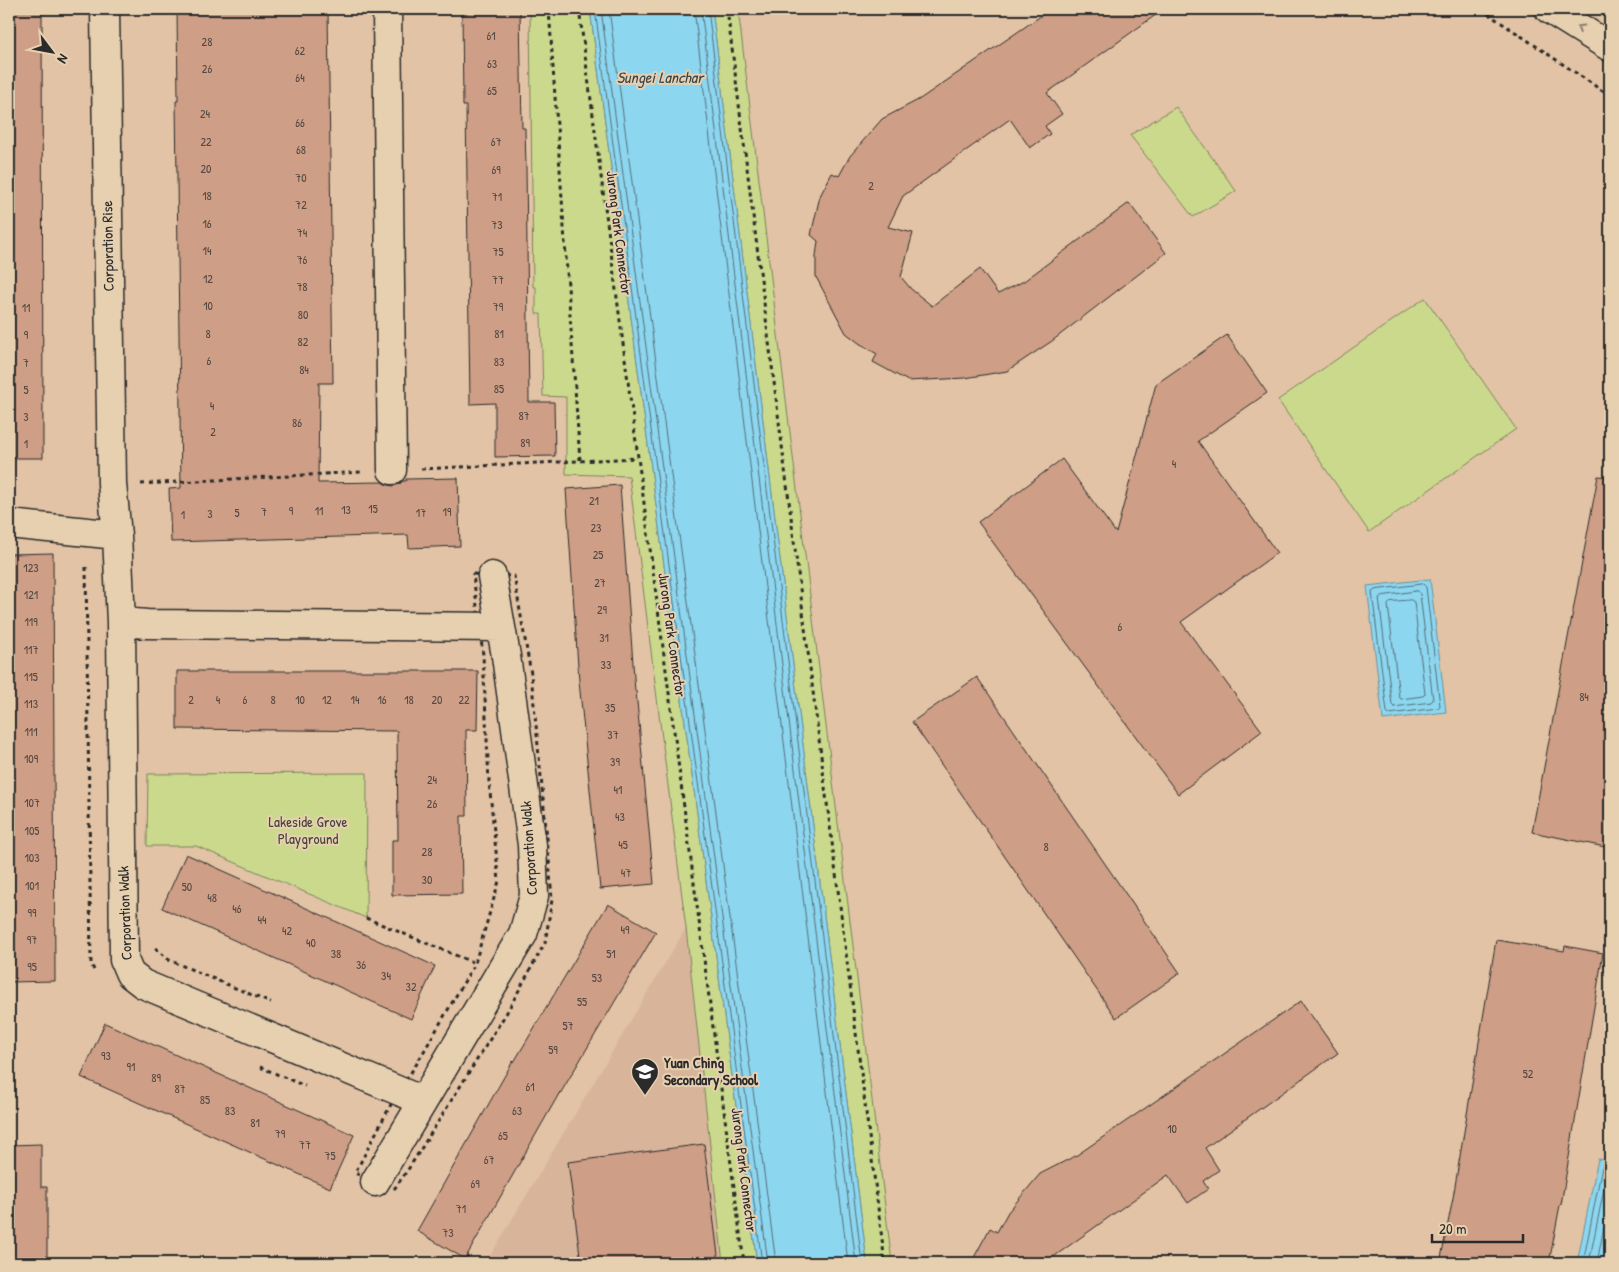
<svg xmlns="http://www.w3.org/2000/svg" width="1619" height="1272" viewBox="0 0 1619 1272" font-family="'Patrick Hand',sans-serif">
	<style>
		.built { fill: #d8b59a }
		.green { fill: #cbd98c; stroke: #7b825c }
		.water { fill: #8dd6ef; stroke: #6692a1 }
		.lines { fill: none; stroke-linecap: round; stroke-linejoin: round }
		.shore { stroke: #526f79; stroke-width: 1 }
		.building { fill: #ce9e86; stroke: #2b2b2b }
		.minor-casing { stroke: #2b2b2b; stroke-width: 31 }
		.secondary-casing { stroke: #2b2b2b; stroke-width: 31 }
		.path { stroke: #2b2b2b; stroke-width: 3; stroke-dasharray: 4 4; stroke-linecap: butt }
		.minor { stroke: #e7d0b0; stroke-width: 28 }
		.secondary { stroke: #e7d0b0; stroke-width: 28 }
		.oneway { stroke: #897e6e }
		.labels { text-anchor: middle; stroke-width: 4; stroke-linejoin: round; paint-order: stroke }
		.number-label { font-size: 12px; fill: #544842 }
		.street-label { font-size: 15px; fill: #2b2b2b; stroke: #e7d0b0 }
		.park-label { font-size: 15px; fill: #43453a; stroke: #e7d0b0 }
		.poi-label { font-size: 15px; font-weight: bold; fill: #2b2b2b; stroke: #e7d0b0; text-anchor: start }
		.water-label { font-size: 16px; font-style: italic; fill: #3a4548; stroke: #e7d0b0 }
	</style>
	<rect width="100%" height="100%" fill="#e2c3a5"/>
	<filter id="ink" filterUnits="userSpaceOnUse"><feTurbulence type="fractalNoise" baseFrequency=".02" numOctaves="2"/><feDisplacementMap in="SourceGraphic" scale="10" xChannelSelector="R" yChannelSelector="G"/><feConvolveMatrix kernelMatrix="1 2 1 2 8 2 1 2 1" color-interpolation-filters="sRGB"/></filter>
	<g filter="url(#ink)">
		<path class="built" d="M686 928 723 1263H486Z"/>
		<path class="green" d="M530 9H590L757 1263H723L686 928 629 476 566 474V397L543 396 541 314H536V287H533Z
			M712 9H738L892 1263H867Z
			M1176 107 1236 191 1193 217 1130 135Z
			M1425 298 1516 429 1369 532 1278 400Z
			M367 773 366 918 196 846H147L148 774Z"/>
		<path class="water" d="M590 9H712L867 1263H757Z
			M1430 579 1446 712 1383 720 1367 586Z
			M1598 1159 1610 1161V1263H1577Z"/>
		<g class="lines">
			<path class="shore" d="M595 9 762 1263
				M601 9 768 1263
				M609 9 776 1263
				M694 9 848 1263
				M701 9 856 1263
				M708 9 862 1263
				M1423 584 1426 587 1440 706 1438 708 1389 714 1387 712 1372 592 1375 590Z
				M1418 591 1420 594 1433 700 1431 702 1394 707 1392 705 1379 598 1382 596Z
				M1411 600 1414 602 1425 694 1423 696 1401 699 1399 697 1388 605 1390 602Z
				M1583 1263 1602 1167 1604 1165 1610 1166
				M1589 1263 1607 1174 1610 1172
				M1597 1263 1610 1195"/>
		</g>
		<path class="building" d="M9 9H42L43 458H9Z
			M177 9H328L333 383H319L318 483 382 482 385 484 393 486 400 484 402 481H406V479L458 478 460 546 409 548 408 535 171 542 169 489 181 488 176 101H178Z
			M462 9H520L522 128H525L526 166 529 402H554L555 456 495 457V403L470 404 466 106H463Z
			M1051 9H1164L1047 93 1062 114 1045 126 1050 134 1030 148 1010 119 903 196 888 227 913 233 901 277 911 289 932 306 980 269 998 294 1024 281 1129 203 1166 253 1052 341 1007 371 965 378 908 381 873 362 877 354 859 343 846 333 816 277V256L818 241 811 235 820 196 832 173 839 176 850 156 882 119 920 99Z
			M1227 335 1267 393 1198 441 1277 553 1181 622 1262 731 1178 794 978 522 1062 459 1116 533 1156 384Z
			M1598 476 1610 477V819L1605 847 1532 832Z
			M620 485 635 691H636L654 884 600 889 579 681 566 489Z
			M53 553 55 981 9 982V554Z
			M177 671H478L477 730H466L467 816H461L462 894 392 895V840H398L397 731 177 729Z
			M977 677 1180 973 1116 1018 912 722Z
			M186 854 435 966 411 1019 162 908Z
			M608 904 656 932 560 1094V1092L465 1259 417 1231 513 1061 514 1062Z
			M1496 940 1564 951 1565 946 1603 953 1561 1205H1560L1549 1263H1440L1453 1198Z
			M1301 1001 1338 1053 1205 1148 1219 1170 1203 1181 1208 1189 1188 1203 1168 1175 1045 1263H971L990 1228 997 1232 1008 1212 1040 1174 1077 1155Z
			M105 1023 354 1135 330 1188 81 1077Z
			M41 1144V1187H47V1263H9V1145Z
			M704 1144 719 1263H581L568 1162Z"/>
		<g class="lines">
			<defs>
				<path id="minor" d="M105 9 112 484 117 535 121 622 124 960 130 974 143 984 423 1101
					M387 9 392 470
					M9 524 117 535
					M121 622 147 624 501 627
					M375 1182 523 934 534 896 532 845 506 656 492 576"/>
				<path id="secondary" d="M1549 9 1610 47"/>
			</defs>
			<use href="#minor" class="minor-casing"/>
			<use href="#secondary" class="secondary-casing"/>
			<path class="path" d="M549 9 580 461
				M579 9 744 1263
				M727 9 885 1263
				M1481 9 1610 96
				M421 469 637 458
				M141 484 362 472
				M86 567 91 964 94 970
				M473 574 514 576 531 674 549 859 552 900 545 943 507 1012 409 1168 395 1188 375 1182 355 1173 398 1091 416 1065 475 963 499 881 489 782 483 655Z
				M366 918 472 962
				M155 948 169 960 271 1003
				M260 1067 305 1086"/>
			<use href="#minor" class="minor"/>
			<use href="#secondary" class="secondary"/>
		</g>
		<defs><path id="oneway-chevron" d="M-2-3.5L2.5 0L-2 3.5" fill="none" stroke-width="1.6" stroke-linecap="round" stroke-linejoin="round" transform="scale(1.25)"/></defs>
		<use class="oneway" href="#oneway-chevron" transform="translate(1580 28) rotate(-148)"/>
	</g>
	<defs>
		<symbol id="school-pin" viewBox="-11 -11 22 30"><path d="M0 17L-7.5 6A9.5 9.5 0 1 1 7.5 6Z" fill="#2b2b2b" stroke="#e7d0b0"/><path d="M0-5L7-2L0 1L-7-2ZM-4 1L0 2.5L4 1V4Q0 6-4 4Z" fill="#fff"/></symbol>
	</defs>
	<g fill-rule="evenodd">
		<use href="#school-pin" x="629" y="1056" width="32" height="43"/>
	</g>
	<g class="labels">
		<g class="number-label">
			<text x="491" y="40">61</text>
			<text x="207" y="46">28</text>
			<text x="300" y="55">62</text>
			<text x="492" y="68">63</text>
			<text x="207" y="73">26</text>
			<text x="300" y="82">64</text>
			<text x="492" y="95">65</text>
			<text x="205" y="118">24</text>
			<text x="300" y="127">66</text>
			<text x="206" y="146">22</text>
			<text x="496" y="146">67</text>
			<text x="301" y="154">68</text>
			<text x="206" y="173">20</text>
			<text x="496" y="174">69</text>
			<text x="301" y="182">70</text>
			<text x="871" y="190">2</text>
			<text x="207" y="200">18</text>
			<text x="497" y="201">71</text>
			<text x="301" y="209">72</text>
			<text x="207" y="228">16</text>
			<text x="497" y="229">73</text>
			<text x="302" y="237">74</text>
			<text x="207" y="255">14</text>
			<text x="498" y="256">75</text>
			<text x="302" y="264">76</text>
			<text x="208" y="283">12</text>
			<text x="498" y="284">77</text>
			<text x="302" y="291">78</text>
			<text x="208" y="310">10</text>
			<text x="498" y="311">79</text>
			<text x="26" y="312">11</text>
			<text x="303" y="319">80</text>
			<text x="208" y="338">8</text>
			<text x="499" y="338">81</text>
			<text x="26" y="339">9</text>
			<text x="303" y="346">82</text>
			<text x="209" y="365">6</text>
			<text x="499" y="366">83</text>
			<text x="26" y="367">7</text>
			<text x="304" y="374">84</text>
			<text x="499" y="393">85</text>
			<text x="26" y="394">5</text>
			<text x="212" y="410">4</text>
			<text x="524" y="420">87</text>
			<text x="26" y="421">3</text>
			<text x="297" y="427">86</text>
			<text x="213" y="436">2</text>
			<text x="525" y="447">89</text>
			<text x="26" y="448">1</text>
			<text x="1174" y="468">4</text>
			<text x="594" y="505">21</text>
			<text x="373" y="513">15</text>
			<text x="346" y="514">13</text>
			<text x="291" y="515">9</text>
			<text x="319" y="515">11</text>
			<text x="264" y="516">7</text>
			<text x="447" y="516">19</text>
			<text x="237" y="517">5</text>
			<text x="421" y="517">17</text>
			<text x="210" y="518">3</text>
			<text x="183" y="519">1</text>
			<text x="596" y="532">23</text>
			<text x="598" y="559">25</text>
			<text x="31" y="572">123</text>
			<text x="600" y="587">27</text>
			<text x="31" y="599">121</text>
			<text x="602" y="614">29</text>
			<text x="31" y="626">119</text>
			<text x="1120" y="631">6</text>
			<text x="604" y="642">31</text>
			<text x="31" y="654">117</text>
			<text x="606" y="669">33</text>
			<text x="31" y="681">115</text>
			<text x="1584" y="701">84</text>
			<text x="191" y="704">2</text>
			<text x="218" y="704">4</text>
			<text x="245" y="704">6</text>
			<text x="273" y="704">8</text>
			<text x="300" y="704">10</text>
			<text x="327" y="704">12</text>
			<text x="355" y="704">14</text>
			<text x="382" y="704">16</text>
			<text x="409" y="704">18</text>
			<text x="437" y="704">20</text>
			<text x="464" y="704">22</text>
			<text x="31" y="708">113</text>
			<text x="610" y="712">35</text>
			<text x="31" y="736">111</text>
			<text x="613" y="739">37</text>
			<text x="31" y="763">109</text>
			<text x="615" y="766">39</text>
			<text x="432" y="784">24</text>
			<text x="618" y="794">41</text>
			<text x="32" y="807">107</text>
			<text x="432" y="808">26</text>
			<text x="620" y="821">43</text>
			<text x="32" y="835">105</text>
			<text x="623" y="849">45</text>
			<text x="1046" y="851">8</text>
			<text x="427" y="856">28</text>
			<text x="32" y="862">103</text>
			<text x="626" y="877">47</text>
			<text x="427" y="884">30</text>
			<text x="32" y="890">101</text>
			<text x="187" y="891">50</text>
			<text x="212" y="902">48</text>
			<text x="237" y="913">46</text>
			<text x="32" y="917">99</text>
			<text x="262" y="924">44</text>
			<text x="625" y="934">49</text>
			<text x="287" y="935">42</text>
			<text x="32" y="944">97</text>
			<text x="311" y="947">40</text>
			<text x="336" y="958">38</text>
			<text x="611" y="958">51</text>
			<text x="361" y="969">36</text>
			<text x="32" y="971">95</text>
			<text x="386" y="980">34</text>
			<text x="597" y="982">53</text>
			<text x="411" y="991">32</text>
			<text x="582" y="1006">55</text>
			<text x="568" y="1030">57</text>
			<text x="553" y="1054">59</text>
			<text x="106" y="1060">93</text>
			<text x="131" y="1071">91</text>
			<text x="1528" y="1078">52</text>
			<text x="156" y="1082">89</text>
			<text x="530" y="1091">61</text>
			<text x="180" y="1093">87</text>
			<text x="205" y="1104">85</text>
			<text x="230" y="1115">83</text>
			<text x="517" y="1115">63</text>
			<text x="255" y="1127">81</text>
			<text x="1172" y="1133">10</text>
			<text x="280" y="1138">79</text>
			<text x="503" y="1140">65</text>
			<text x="305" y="1149">77</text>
			<text x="330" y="1160">75</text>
			<text x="489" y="1164">67</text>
			<text x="475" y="1188">69</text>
			<text x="461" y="1213">71</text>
			<text x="448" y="1237">73</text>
		</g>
		<g class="street-label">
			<text transform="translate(619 233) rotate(83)" y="5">Jurong Park Connector</text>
			<text transform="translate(108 246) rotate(-91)" y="5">Corporation Rise</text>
			<text transform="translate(672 635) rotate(82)" y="5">Jurong Park Connector</text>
			<text transform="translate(529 848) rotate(-94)" y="5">Corporation Walk</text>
			<text transform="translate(125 913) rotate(-92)" y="5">Corporation Walk</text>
			<text transform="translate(744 1170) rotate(83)" y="5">Jurong Park Connector</text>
		</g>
		<g class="park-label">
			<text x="308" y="827">Lakeside Grove<tspan x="308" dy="17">Playground</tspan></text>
		</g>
		<g class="poi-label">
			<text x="664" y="1068">Yuan Ching<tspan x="664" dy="17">Secondary School</tspan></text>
		</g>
		<g class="water-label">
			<text x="660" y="83">Sungei Lanchar</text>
		</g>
	</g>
	<rect width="1619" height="1272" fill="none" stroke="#e7d0b0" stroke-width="30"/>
	<rect x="15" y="15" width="1589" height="1242" fill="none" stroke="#2b2b2b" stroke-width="2" filter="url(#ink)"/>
	<g transform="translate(52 52) rotate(122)" stroke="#e7d0b0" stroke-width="4" paint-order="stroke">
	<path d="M0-4L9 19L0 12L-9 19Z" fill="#2b2b2b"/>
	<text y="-8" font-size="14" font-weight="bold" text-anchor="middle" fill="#2b2b2b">N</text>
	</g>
	<path d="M1432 1234v8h91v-8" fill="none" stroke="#2b2b2b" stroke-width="2.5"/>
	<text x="1439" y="1234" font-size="15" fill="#2b2b2b" stroke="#e7d0b0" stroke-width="4" paint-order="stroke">20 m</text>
</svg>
